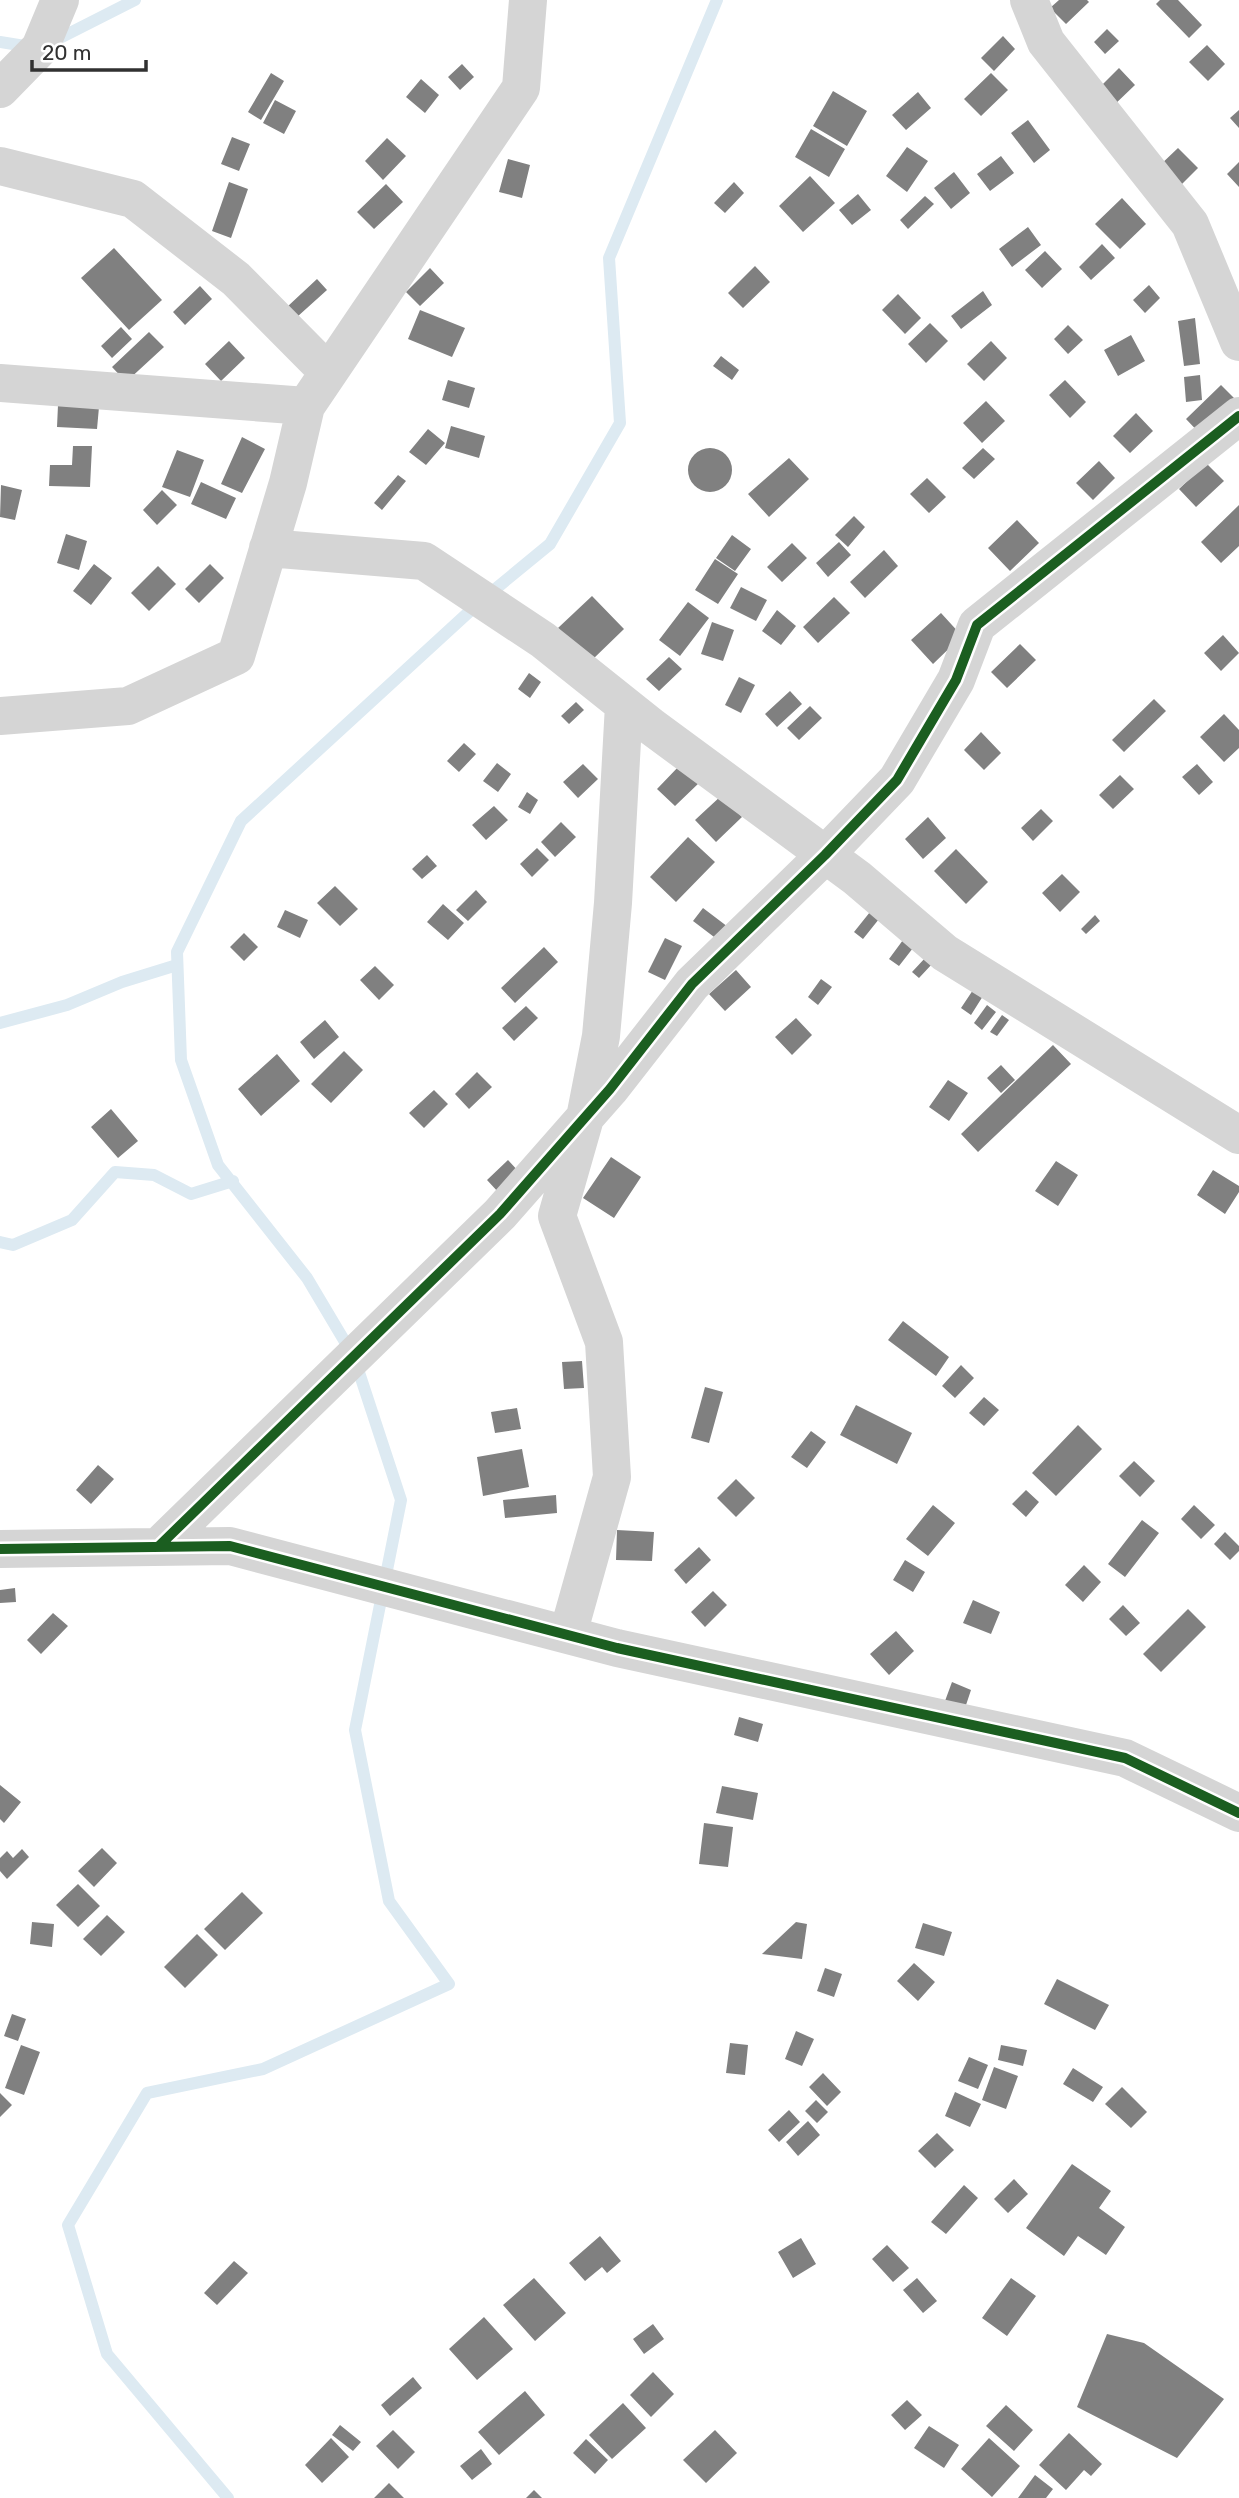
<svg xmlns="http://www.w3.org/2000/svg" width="1239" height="2498" viewBox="0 0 1239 2498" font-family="Rubik,sans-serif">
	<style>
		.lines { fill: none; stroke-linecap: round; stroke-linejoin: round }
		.stream { stroke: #ddeaf2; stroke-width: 12 }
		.building { fill: #808080 }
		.minor { stroke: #d5d5d5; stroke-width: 38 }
		.cycleway-casing { stroke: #fff; stroke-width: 15 }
		.cycleway { stroke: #1b5e20; stroke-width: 10 }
	</style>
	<rect width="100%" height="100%" fill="#fff"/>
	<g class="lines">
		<path class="stream" d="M54 41 135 0
			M0 42 31 47
			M0 1023 67 1005 122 982 177 965
			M0 1242 13 1245 72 1220 115 1172 154 1175 191 1194 233 1181
			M228 2498 107 2354 68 2225 147 2093 263 2069 449 1984 389 1901 355 1730 401 1500 354 1357 307 1278 218 1165 181 1060 177 952 241 821 482 600 550 544 620 423 609 258 717 0"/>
	</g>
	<path class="building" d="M1059 0H1087L1089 2 1066 24 1050 8Z
		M1160 0H1178L1202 25 1189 38 1156 4Z
		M1107 29 1119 41 1105 54 1094 42Z
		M1003 36 1015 49 994 71 981 58Z
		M1207 45 1225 64 1208 81 1189 62Z
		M462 64 474 77 460 90 448 77Z
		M1119 68 1135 85 1112 107 1096 91Z
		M271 73 284 81 261 120 248 112Z
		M991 73 1008 90 981 116 964 99Z
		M421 79 439 95 425 113 406 97Z
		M833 91 867 111 847 146 813 126Z
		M918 92 931 108 906 130 892 115Z
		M275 100 296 111 284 134 263 123Z
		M1239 110V128L1230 118Z
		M1028 120 1050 150 1034 163 1011 133Z
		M811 129 845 149 829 177 795 157Z
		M232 137 250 144 239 171 221 164Z
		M387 138 406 156 383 180 365 161Z
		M907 147 928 161 907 192 886 176Z
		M1178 148 1198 168 1177 189 1157 168Z
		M1001 156 1014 173 990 191 977 174Z
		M508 159 530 165 522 198 499 192Z
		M1239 162V187L1227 174Z
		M954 172 970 193 951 209 934 188Z
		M810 176 835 203 803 232 779 206Z
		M229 182 248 189 231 238 212 231Z
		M734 182 744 193 725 213 714 203Z
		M386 184 403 202 374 229 357 212Z
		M858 194 871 210 852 225 839 210Z
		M925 196 934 204 908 229 900 220Z
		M1122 198 1146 224 1120 249 1095 224Z
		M1028 227 1041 245 1012 267 999 249Z
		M1102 244 1115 258 1091 280 1079 267Z
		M114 248 162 300 129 330 81 278Z
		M1045 251 1062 269 1042 288 1025 270Z
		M755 266 770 282 743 308 728 293Z
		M430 268 444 283 420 306 406 292Z
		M317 279 327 290 297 317 287 307Z
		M1149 285 1160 298 1145 313 1133 300Z
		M200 286 212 299 185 325 173 312Z
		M983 291 992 305 961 329 951 316Z
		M898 294 921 318 905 334 882 310Z
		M420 310 465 328 452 357 408 339Z
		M1195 318 1200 364 1184 366 1178 321Z
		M930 323 948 341 926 363 908 344Z
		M1068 325 1083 340 1068 354 1054 339Z
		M121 327 132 339 112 358 101 346Z
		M149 332 164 347 126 382 112 367Z
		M1131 335 1145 361 1118 376 1104 350Z
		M229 341 245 358 221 381 205 364Z
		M991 341 1007 358 984 381 967 364Z
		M721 356 739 370 732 380 713 366Z
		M1200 375 1202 400 1186 402 1184 377Z
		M448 380 475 388 469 408 442 400Z
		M1065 380 1086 402 1070 418 1049 395Z
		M1221 385 1239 403 1205 439 1186 419Z
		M986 401 1005 421 982 443 963 423Z
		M58 405 99 407 97 429 57 427Z
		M1136 413 1153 431 1130 453 1113 436Z
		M451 426 485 436 479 458 445 448Z
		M428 429 445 443 426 465 409 452Z
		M242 437 265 449 242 493 221 484Z
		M73 446H92L90 487 49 486 50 465H72Z
		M983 448 995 459 974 479 962 468Z
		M688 470a22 22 0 1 1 44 0a22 22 0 1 1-44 0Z
		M177 450 204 460 190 497 162 487Z
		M789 458 809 479 769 517 748 494Z
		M1099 461 1115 478 1093 500 1076 483Z
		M1206 463 1224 481 1196 507 1179 489Z
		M398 475 406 481 382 510 374 503Z
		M927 478 946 497 929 513 910 494Z
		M201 482 236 498 226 519 191 504Z
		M1 485 22 490 15 520 0 517Z
		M162 490 177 505 157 525 143 510Z
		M1239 505V546L1221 563 1201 542Z
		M854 516 865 527 848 547 835 535Z
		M1017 520 1039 543 1010 571 988 548Z
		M66 534 87 541 79 570 57 563Z
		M732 535 751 549 735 571 716 558Z
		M839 542 851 555 828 577 816 563Z
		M792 543 807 558 782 582 767 567Z
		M884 550 898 566 865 598 850 582Z
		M715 559 738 574 718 604 695 590Z
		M94 564 112 578 91 605 73 591Z
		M210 564 224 578 199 603 185 589Z
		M158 566 176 584 149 611 131 593Z
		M741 587 767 600 756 621 730 608Z
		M592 596 624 629 591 661 558 628Z
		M834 597 850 613 818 643 803 627Z
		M688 602 709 618 680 656 659 640Z
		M777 610 796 626 781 645 762 631Z
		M941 613 962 636 933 664 911 640Z
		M712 622 734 630 723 661 701 654Z
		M1223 635 1239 653 1221 671 1204 653Z
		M1020 644 1036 660 1007 688 991 672Z
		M669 657 682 669 659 691 646 679Z
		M529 673 541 682 530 698 518 689Z
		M739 677 755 685 741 713 725 705Z
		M790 691 802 704 777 727 765 714Z
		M1154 699 1166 711 1124 752 1112 740Z
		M576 702 584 710 569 724 561 716Z
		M810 706 822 718 799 740 787 728Z
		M1224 714 1239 730V748L1224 762 1200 737Z
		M981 732 1001 753 984 770 964 750Z
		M464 743 476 754 459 772 447 761Z
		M497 763 511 774 498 792 483 781Z
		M583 764 598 779 578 798 563 782Z
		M681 764 700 782 675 806 657 789Z
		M1197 764 1213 782 1199 795 1182 777Z
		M1120 775 1134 789 1113 809 1099 795Z
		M527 792 538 800 530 814 518 807Z
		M722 795 742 817 716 842 695 820Z
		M494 806 508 820 486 840 472 825Z
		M1041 809 1053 821 1033 841 1021 828Z
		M928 817 946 838 923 859 905 839Z
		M561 822 576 837 555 857 541 842Z
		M688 837 715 862 676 902 650 877Z
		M537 848 549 860 532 877 520 864Z
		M956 849 988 882 966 904 934 871Z
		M427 855 437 866 422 879 412 869Z
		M1062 874 1080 892 1060 912 1042 893Z
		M335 886 358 909 340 926 317 903Z
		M476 890 487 902 468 921 456 910Z
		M443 904 464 923 448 940 427 922Z
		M703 908 732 930 722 943 693 921Z
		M285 910 308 920 300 938 277 927Z
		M870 912 879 919 863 939 854 932Z
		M1095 915 1100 921 1086 934 1081 929Z
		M244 933 258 947 244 961 230 947Z
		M665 938 682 946 665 980 648 972Z
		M903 940 913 948 899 966 889 959Z
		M544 947 558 962 515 1003 501 988Z
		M926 957 933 963 919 978 912 972Z
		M375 966 394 985 379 1000 360 980Z
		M736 970 751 987 725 1011 709 994Z
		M821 979 832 987 818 1005 808 997Z
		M973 990 983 996 971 1015 961 1008Z
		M987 1005 996 1012 982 1030 974 1023Z
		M526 1006 538 1018 514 1041 502 1028Z
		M1002 1015 1009 1020 997 1036 990 1032Z
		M796 1018 812 1035 792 1055 775 1037Z
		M325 1020 339 1037 314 1059 300 1042Z
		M1053 1045 1071 1064 978 1152 961 1134Z
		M344 1051 363 1070 331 1103 311 1084Z
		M277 1054 300 1081 261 1116 238 1089Z
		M1001 1065 1015 1080 1001 1093 987 1078Z
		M477 1072 492 1087 469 1109 455 1094Z
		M948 1080 968 1093 949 1121 929 1107Z
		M434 1090 448 1104 424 1128 409 1113Z
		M111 1109 138 1141 118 1158 91 1127Z
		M611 1157 641 1177 614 1218 583 1198Z
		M508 1160 520 1173 499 1193 487 1180Z
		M1056 1161 1078 1175 1058 1206 1035 1191Z
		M1213 1170 1239 1186V1192L1225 1214 1197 1195Z
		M903 1321 949 1357 936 1376 888 1340Z
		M582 1361 584 1388 564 1389 562 1362Z
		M961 1365 974 1378 955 1398 942 1386Z
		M705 1387 723 1392 709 1443 691 1438Z
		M984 1397 999 1410 984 1426 969 1413Z
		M856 1405 912 1433 897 1464 840 1435Z
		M517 1408 521 1429 495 1433 491 1412Z
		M1078 1425 1102 1449 1056 1496 1032 1473Z
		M811 1431 826 1442 807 1468 791 1457Z
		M522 1449 529 1487 483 1496 477 1457Z
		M1134 1461 1155 1481 1140 1497 1119 1476Z
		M98 1465 114 1479 91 1504 76 1490Z
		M736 1479 755 1498 736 1517 717 1498Z
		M1026 1490 1039 1502 1026 1517 1012 1504Z
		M556 1495 557 1513 505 1518 503 1500Z
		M933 1505 955 1523 928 1556 906 1539Z
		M1194 1505 1215 1525 1201 1539 1181 1519Z
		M1142 1520 1159 1533 1125 1577 1108 1564Z
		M617 1530 654 1532 652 1561 616 1560Z
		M1225 1532 1239 1546V1551L1230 1560 1214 1544Z
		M699 1547 711 1560 686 1584 674 1570Z
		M905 1560 925 1572 913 1592 893 1580Z
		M1084 1565 1101 1582 1083 1602 1065 1585Z
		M15 1588 16 1602 0 1603V1590Z
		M713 1591 727 1605 705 1627 691 1612Z
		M973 1600 1000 1612 991 1634 963 1623Z
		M1123 1605 1140 1623 1126 1636 1109 1619Z
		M1188 1609 1206 1627 1161 1672 1143 1654Z
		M53 1613 68 1626 41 1654 27 1640Z
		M896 1631 914 1651 889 1675 870 1654Z
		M952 1682 971 1690 965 1708 945 1701Z
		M739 1717 763 1724 758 1742 734 1735Z
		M0 1785 21 1802 4 1823 0 1819Z
		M722 1786 758 1793 753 1820 716 1813Z
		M704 1823 733 1827 728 1867 699 1864Z
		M102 1848 117 1863 94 1887 78 1871Z
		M22 1849 29 1857 7 1879 0 1871V1858L7 1851 13 1858Z
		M78 1884 100 1906 78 1927 56 1905Z
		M242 1892 263 1913 225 1950 204 1929Z
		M107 1915 125 1932 101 1956 83 1939Z
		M32 1922 54 1924 52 1947 30 1944Z
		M796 1922 807 1924 802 1959 762 1954Z
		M923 1923 952 1932 944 1956 915 1948Z
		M197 1934 218 1955 185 1988 164 1967Z
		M914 1963 935 1982 918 2001 897 1981Z
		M825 1968 842 1974 834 1997 817 1991Z
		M1057 1979 1109 2005 1095 2030 1044 2004Z
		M12 2014 26 2019 18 2041 4 2036Z
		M796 2031 814 2039 802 2066 785 2059Z
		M730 2043 748 2045 745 2075 726 2073Z
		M21 2045 40 2052 24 2095 5 2088Z
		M1001 2045 1027 2050 1023 2066 998 2060Z
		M969 2057 988 2065 978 2089 958 2081Z
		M994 2067 1018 2076 1006 2109 982 2100Z
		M1073 2068 1103 2087 1093 2102 1063 2084Z
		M823 2073 841 2092 827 2106 809 2087Z
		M1122 2087 1147 2112 1131 2128 1105 2104Z
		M955 2092 981 2104 970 2127 945 2116Z
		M0 2093 12 2105 0 2117Z
		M816 2100 828 2112 817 2123 805 2111Z
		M789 2110 800 2122 779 2142 768 2130Z
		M808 2121 820 2135 798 2156 786 2142Z
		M937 2133 954 2150 935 2168 918 2151Z
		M1072 2164 1111 2191 1099 2208 1125 2227 1106 2255 1078 2236 1064 2256 1026 2228Z
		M1014 2179 1028 2194 1008 2213 994 2199Z
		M964 2185 978 2198 946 2234 931 2222Z
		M600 2236 621 2261 607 2273 602 2267 585 2281 569 2263Z
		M801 2238 816 2264 793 2278 778 2252Z
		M887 2245 909 2268 893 2282 872 2259Z
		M234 2261 248 2273 217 2305 204 2293Z
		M534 2278 566 2313 535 2341 503 2305Z
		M917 2278 937 2301 923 2313 903 2290Z
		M1011 2278 1036 2296 1007 2336 982 2318Z
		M484 2317 513 2349 477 2380 449 2349Z
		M653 2324 664 2339 644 2354 633 2339Z
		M1107 2334 1144 2343 1224 2399 1177 2458 1077 2407Z
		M653 2372 674 2394 651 2417 630 2395Z
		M413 2377 422 2388 390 2416 381 2405Z
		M525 2391 545 2415 499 2455 478 2432Z
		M907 2400 922 2415 905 2430 891 2415Z
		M623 2403 646 2428 612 2459 589 2435Z
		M1006 2405 1033 2430 1014 2451 986 2426Z
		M340 2425 361 2442 353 2451 332 2435Z
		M929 2426 959 2445 944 2468 914 2448Z
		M393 2430 415 2452 398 2469 376 2446Z
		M715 2430 737 2453 706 2483 683 2460Z
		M1069 2433 1102 2464 1091 2476 1084 2470 1066 2490 1039 2465Z
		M331 2438 349 2457 322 2483 305 2465Z
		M989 2438 1020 2466 992 2497 961 2469Z
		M586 2439 608 2460 595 2474 573 2453Z
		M481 2449 492 2464 472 2480 460 2466Z
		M1035 2475 1053 2489 1046 2498H1018Z
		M389 2483 404 2498H374Z
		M534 2490 542 2498H526Z"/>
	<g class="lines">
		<path class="minor" d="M1029 0 1046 42 1190 224 1239 342
			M0 89 40 48 60 0
			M0 166 133 199 236 279 328 372
			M0 383 306 406
			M268 548 424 561 543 640 652 727 857 878 945 953 1239 1135
			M0 716 128 706 236 656 288 483 306 406 521 88 528 0
			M158 1547 500 1214 610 1089 692 984 825 855 897 780 956 680 977 625 1239 416
			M0 1549 230 1546 617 1648 1125 1758 1239 1813
			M568 1634 612 1477 604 1342 557 1216 585 1118 601 1036 613 903 624 705"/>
		<defs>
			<path id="cycleway" d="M158 1547 500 1214 610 1089 692 984 825 855 897 780 956 680 977 625 1239 416
				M0 1549 230 1546 617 1648 1125 1758 1239 1813"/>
		</defs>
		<use href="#cycleway" class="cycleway-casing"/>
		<use href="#cycleway" class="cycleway"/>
	</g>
	<path d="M32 60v10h114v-10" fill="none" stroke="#313131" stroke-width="3.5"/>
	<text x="42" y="60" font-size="21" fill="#313131" stroke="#ffffff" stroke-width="5" paint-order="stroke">20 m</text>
</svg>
